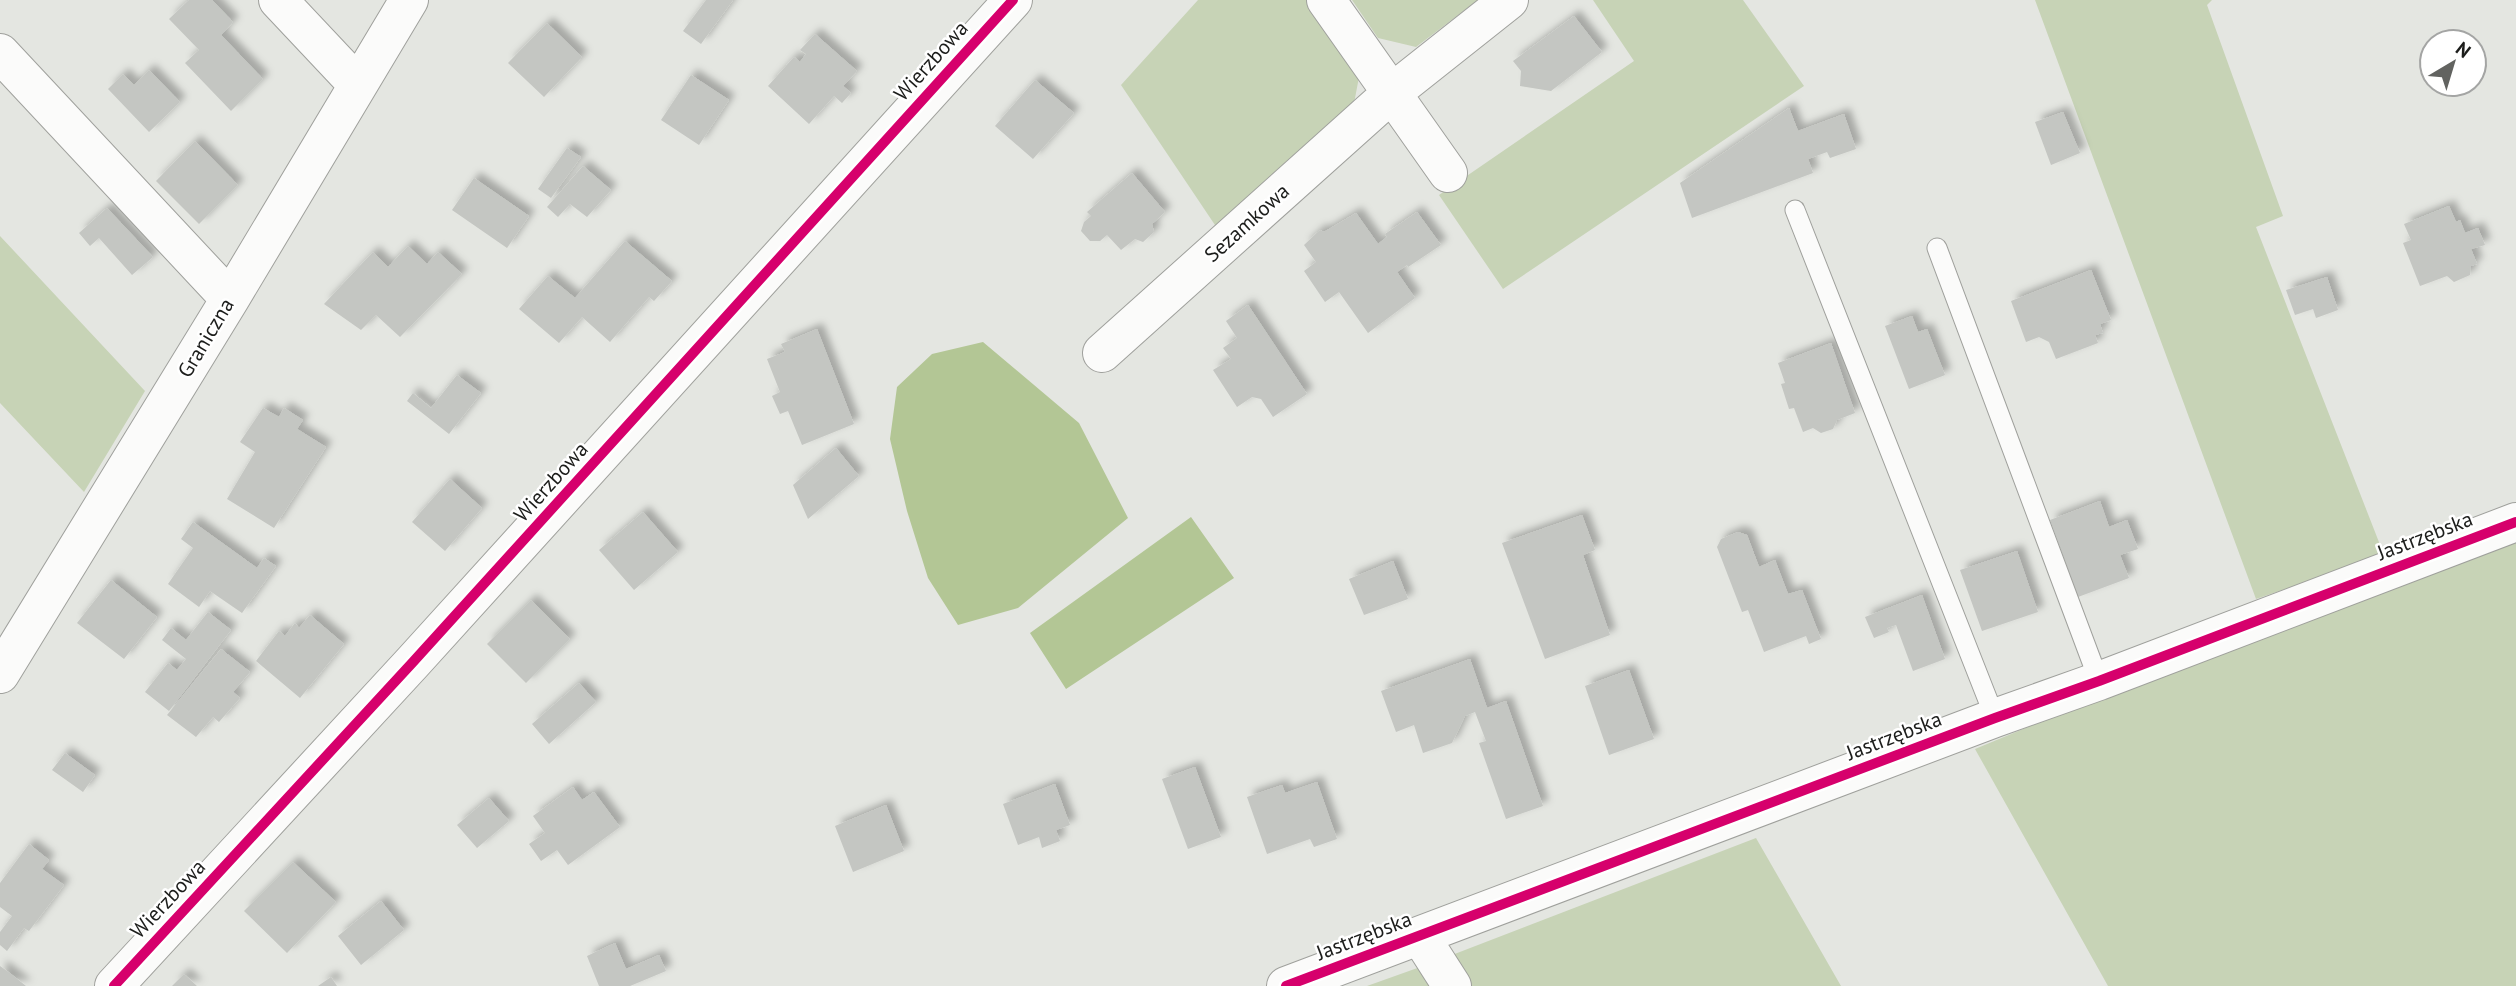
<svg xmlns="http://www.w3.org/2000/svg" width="2516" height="986" viewBox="0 0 2516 986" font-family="'PT Sans',sans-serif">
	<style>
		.green { fill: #c7d3b6 }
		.water { fill: #b3c695 }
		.building { fill: #c4c6c2; filter: url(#shadow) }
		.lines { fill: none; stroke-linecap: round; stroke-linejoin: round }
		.service-casing { stroke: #9fa09c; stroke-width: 21 }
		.minor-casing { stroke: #9fa09c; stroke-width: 40 }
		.service { stroke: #fbfbfa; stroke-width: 19 }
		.minor { stroke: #fbfbfa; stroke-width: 38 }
		.cycleway-casing { stroke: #fff; stroke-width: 15 }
		.cycleway { stroke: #d6006c; stroke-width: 10 }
		.labels { text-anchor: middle; stroke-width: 5; stroke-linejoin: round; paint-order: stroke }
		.street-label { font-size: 21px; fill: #1c1d1b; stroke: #fff }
	</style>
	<defs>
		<filter id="shadow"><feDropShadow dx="6" dy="-6" stdDeviation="3.5" flood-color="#0004"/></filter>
	</defs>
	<rect width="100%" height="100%" fill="#e4e6e1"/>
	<path class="green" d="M1198 0H1307L1359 77 1352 114 1219 231 1121 85Z
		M1352 0H1478L1416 47 1378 38Z
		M1593 0H1743L1804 86 1503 289 1439 195 1634 61Z
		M2035 0H2212L2207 5 2283 216 2256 227 2384 555 2256 599Z
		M0 236 145 391 84 492 0 403Z
		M2516 541V986H2108L1975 749 2098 698Z
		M1756 838 1841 986H1471L1452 955Z
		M1423 966 1436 986H1367Z"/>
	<path class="water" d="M983 342 1079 423 1128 518 1018 608 958 625 928 578 907 511 890 439 897 387 932 354Z
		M1191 517 1234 578 1066 689 1030 633Z"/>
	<path class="building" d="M189 0H212L233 22 221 35 263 79 231 111 185 63 199 50 169 19Z
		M706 0H733L701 44 683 31Z
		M1574 16 1602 52 1551 91 1520 86 1521 71 1513 61Z
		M547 23 582 57 544 97 508 63Z
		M815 34 857 71 843 86 851 93 842 103 834 96 809 124 768 86 794 57 800 62 806 54 800 50Z
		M149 70 180 102 149 132 108 89 123 74 134 85Z
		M691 75 729 100 699 145 661 120Z
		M1035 80 1074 113 1033 159 995 126Z
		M1789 108 1798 131 1844 114 1856 149 1830 158 1827 152 1808 159 1813 173 1692 218 1680 183Z
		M2063 112 2080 153 2051 165 2035 122Z
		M195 141 238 185 199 224 156 181Z
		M567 148 581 157 551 198 538 189Z
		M583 166 611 190 587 217 570 204 558 217 547 207Z
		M1132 173 1165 212 1152 224 1154 232 1143 242 1135 239 1121 250 1107 235 1100 241H1090L1081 231 1084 222 1091 216 1087 212Z
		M474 178 529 216 507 248 452 210Z
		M2449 206 2456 222 2460 220 2465 233 2478 228 2485 245 2471 249 2477 264 2471 266 2470 275 2454 282 2447 276 2420 286 2403 243 2411 240 2404 224Z
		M107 208 153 257 132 275 99 238 90 246 79 233Z
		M1417 212 1441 245 1408 267 1407 265 1397 272 1415 298 1368 333 1339 292 1325 302 1304 271 1316 262 1304 245 1320 230 1324 232 1356 213 1378 244 1387 237 1385 234Z
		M625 241 672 281 654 301 649 297 610 342 582 317 559 343 519 309 548 276 575 298Z
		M408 246 427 264 438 252 462 274 400 337 376 315 361 330 324 304 373 252 388 267Z
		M2091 270 2111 320 2100 324 2103 333 2095 335 2098 343 2056 359 2049 342 2039 337 2026 342 2011 301Z
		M2327 277 2338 310 2316 318 2313 309 2295 315 2286 290Z
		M1248 305 1307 394 1273 417 1261 399 1252 397 1237 407 1213 370 1231 359 1223 348 1237 338 1226 321Z
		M1912 316 1918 332 1927 329 1945 375 1909 389 1885 326Z
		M817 329 854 424 802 445 788 411 780 414 772 396 780 392 767 359 785 352 781 344Z
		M1831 343 1855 413 1837 420 1833 429 1821 433 1813 428 1803 432 1794 408 1789 409 1781 384 1785 383 1778 363Z
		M457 375 481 393 449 434 407 401 413 393 431 408Z
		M263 408 279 417 284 408 303 420 297 429 326 447 274 528 227 499 255 452 240 442Z
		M836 448 859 476 808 519 793 485Z
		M450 479 482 508 445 551 412 522Z
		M2100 501 2109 527 2127 520 2138 549 2120 555 2129 578 2078 597 2050 520Z
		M643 512 678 552 634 590 599 550Z
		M1582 515 1595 550 1583 555 1610 635 1545 659 1502 543Z
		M193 522 257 568 264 558 276 566 242 613 210 591 199 607 168 584 193 548 181 539Z
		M1738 532 1747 535 1759 567 1775 560 1788 594 1802 590 1821 639 1809 644 1806 636 1764 652 1748 610 1742 612 1717 547 1721 539Z
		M2017 551 2038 612 1982 631 1960 570Z
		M1393 561 1408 599 1364 615 1349 579Z
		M111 580 157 617 124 659 77 623Z
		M1922 595 1945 659 1913 671 1896 625 1887 628 1889 632 1874 638 1865 617Z
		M531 600 570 639 526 683 487 644Z
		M208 612 231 630 169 711 145 692 168 663 177 670 186 659 162 640 171 628 186 640Z
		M310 615 344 644 300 698 256 661 279 631 285 636 295 623 299 628Z
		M221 649 250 672 233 692 240 698 219 722 213 717 196 737 167 715Z
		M1470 659 1487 708 1506 701 1543 806 1506 819 1479 743 1486 741 1475 712 1465 716 1452 743 1423 753 1414 725 1396 732 1381 691Z
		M1629 670 1654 739 1609 755 1585 686Z
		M579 683 596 702 549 744 532 724Z
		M65 753 95 775 83 792 52 770Z
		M1195 767 1221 837 1188 849 1162 779Z
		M1317 782 1337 839 1314 847 1310 839 1267 854 1247 797 1282 785 1285 793Z
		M1055 784 1070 825 1056 830 1060 841 1042 848 1039 837 1018 845 1003 804Z
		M573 787 582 800 594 792 620 827 568 865 557 850 541 861 529 844 545 833 533 816Z
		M489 798 509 821 477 848 457 825Z
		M886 805 904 851 853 872 835 826Z
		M29 844 49 860 42 869 64 885 29 931 24 928 7 951 0 945V932L12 916 0 907V883Z
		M293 862 336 902 287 953 244 911Z
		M381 901 404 930 361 965 338 936Z
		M615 943 626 969 659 955 666 971 630 986H599L587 956Z
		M0 966 11 974 26 986H0Z
		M184 974 197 986H172Z
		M331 977 337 986H318Z"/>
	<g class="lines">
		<defs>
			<path id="service" d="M1795 210 1995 718
				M1937 248 2099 681"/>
			<path id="minor" d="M278 0 358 85
				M1326 0 1448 173
				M0 53 230 299
				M1102 353 1393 92 1509 0
				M0 674 230 299 409 0
				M1420 936 1452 986
				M114 986 413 662 1013 0
				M1286 986 1995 718 2099 681 2516 522"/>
		</defs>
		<use href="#service" class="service-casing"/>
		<use href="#minor" class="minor-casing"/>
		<use href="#service" class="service"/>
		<use href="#minor" class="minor"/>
		<defs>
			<path id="cycleway" d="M114 986 413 662 1013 0
				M1286 986 1995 718 2099 681 2516 522"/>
		</defs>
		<use href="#cycleway" class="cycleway-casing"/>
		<use href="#cycleway" class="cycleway"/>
	</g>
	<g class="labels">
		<g class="street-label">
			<text transform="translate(931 61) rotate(-48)" y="7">Wierzbowa</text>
			<text transform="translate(1247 223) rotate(-42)" y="7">Sezamkowa</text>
			<text transform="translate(206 338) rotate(-59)" y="7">Graniczna</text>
			<text transform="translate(551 482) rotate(-48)" y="7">Wierzbowa</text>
			<text transform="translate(2425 536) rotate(-21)" y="7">Jastrzębska</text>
			<text transform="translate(1894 736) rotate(-21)" y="7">Jastrzębska</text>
			<text transform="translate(168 899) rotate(-47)" y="7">Wierzbowa</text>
			<text transform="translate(1364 936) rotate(-21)" y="7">Jastrzębska</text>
		</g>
	</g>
	<g transform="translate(2453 63) rotate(38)"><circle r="33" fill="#ffffff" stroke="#a4a5a4" stroke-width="2"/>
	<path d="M0-5L12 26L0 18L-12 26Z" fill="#626360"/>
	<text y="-10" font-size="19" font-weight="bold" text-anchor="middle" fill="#1c1d1b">N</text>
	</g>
</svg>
